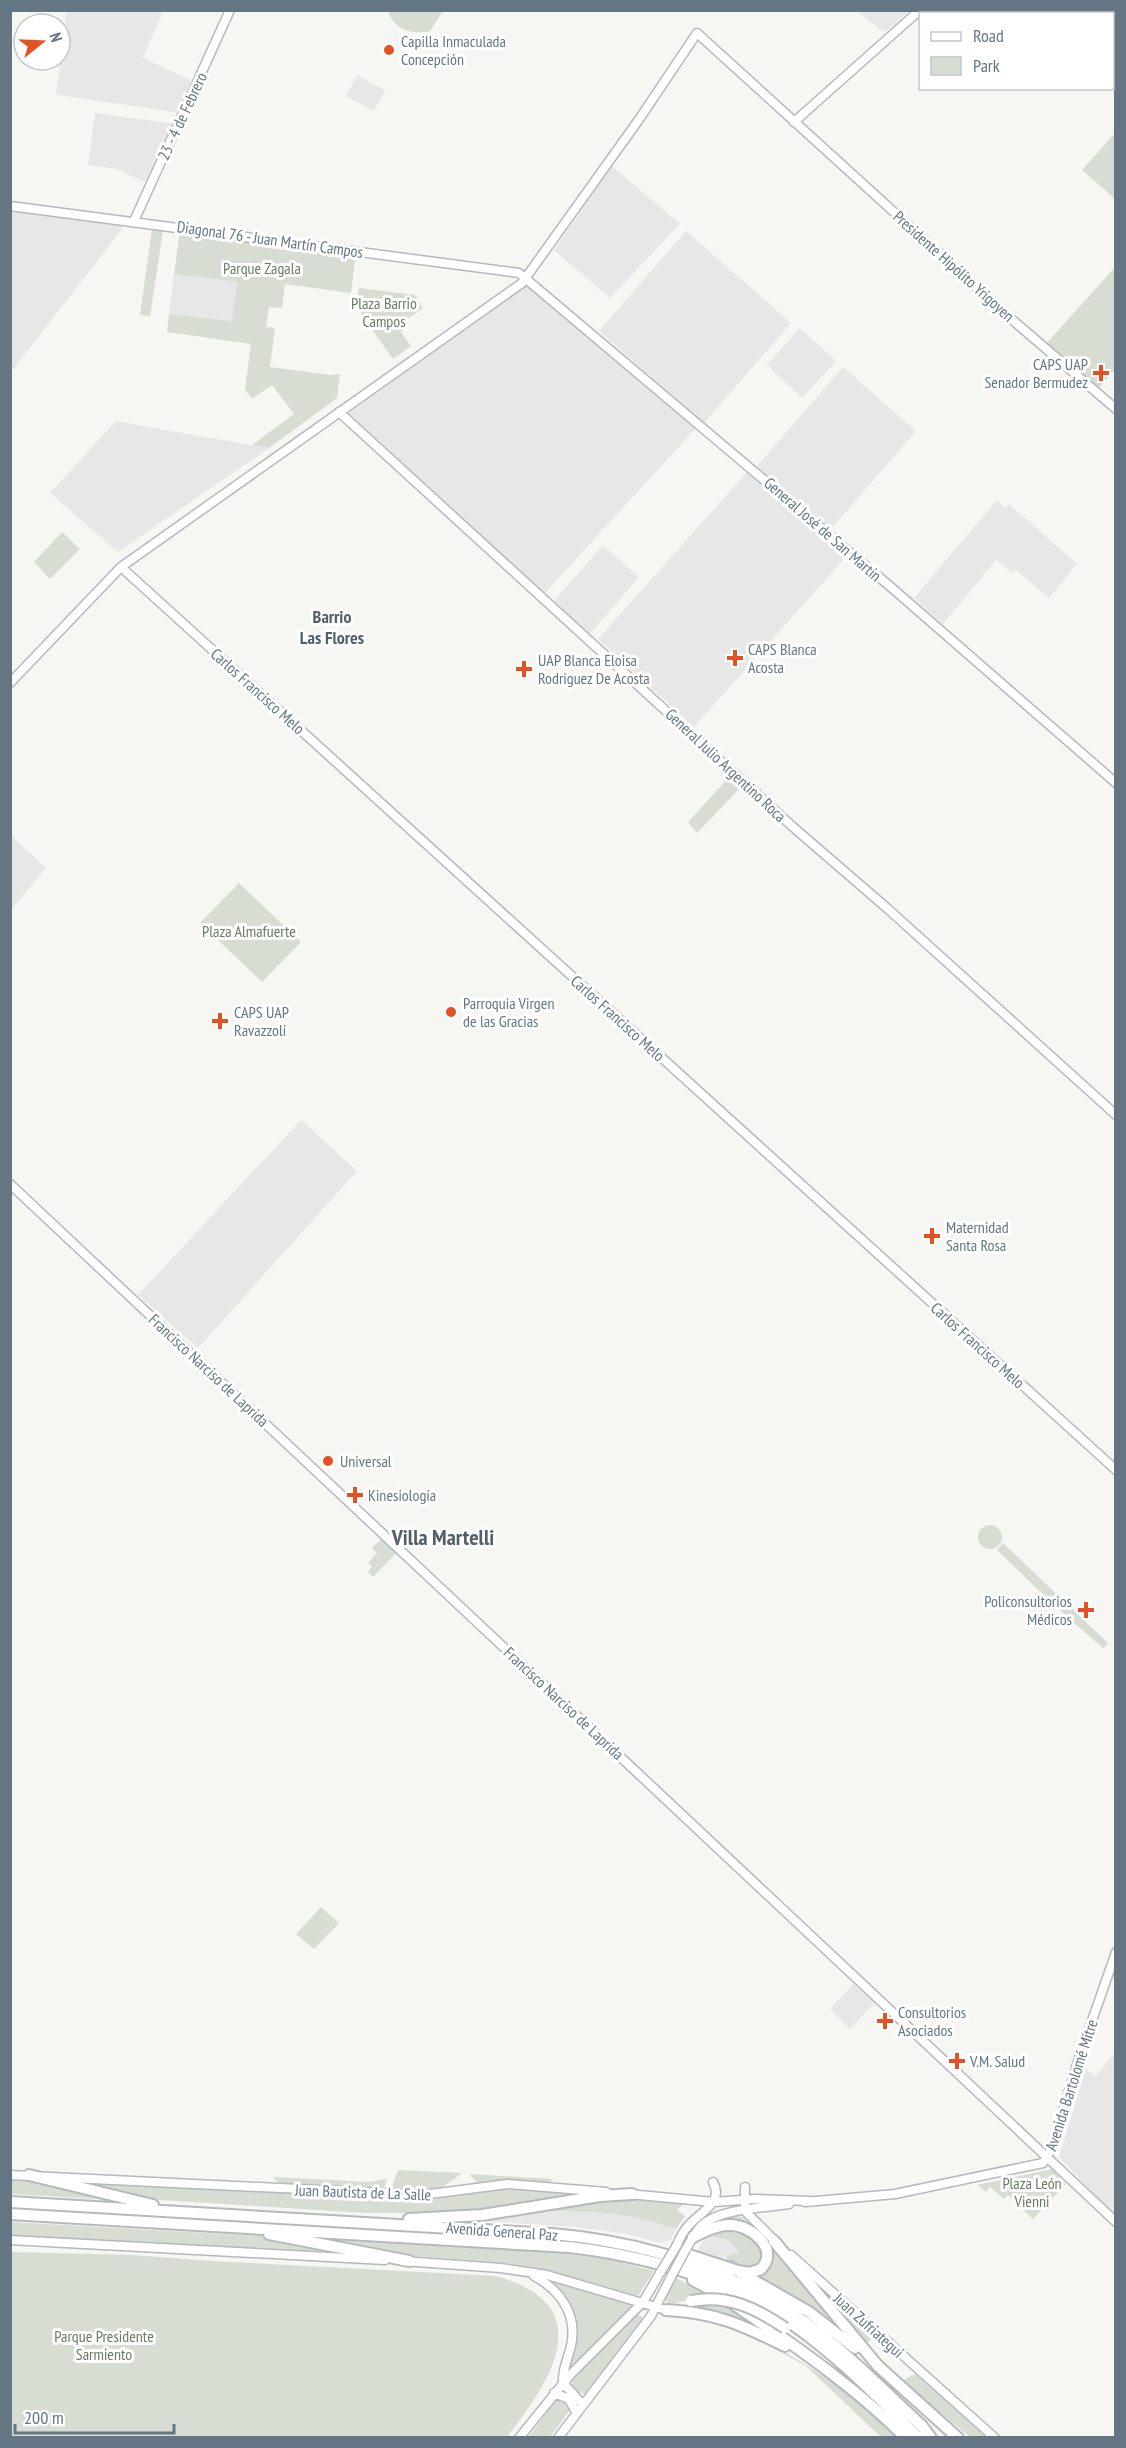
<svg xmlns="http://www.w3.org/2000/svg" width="1126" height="2448" viewBox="0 0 1126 2448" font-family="'PT Sans Narrow',sans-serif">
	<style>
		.built { fill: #e6e7e6 }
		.green { fill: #d7ddd3 }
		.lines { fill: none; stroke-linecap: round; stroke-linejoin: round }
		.stream { stroke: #bcc8cd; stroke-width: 1.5 }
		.secondary-casing { stroke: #b3b9bd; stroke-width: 11 }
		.highway-casing { stroke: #b6b9bc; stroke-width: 14 }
		.secondary { stroke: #fff; stroke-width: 8 }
		.highway { stroke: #fff; stroke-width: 10 }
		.secondary-bridge-casing { stroke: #b3b9bd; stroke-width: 11; stroke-linecap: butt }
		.highway-bridge-casing { stroke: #b6b9bc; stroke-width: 14; stroke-linecap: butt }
		.secondary-bridge { stroke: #fff; stroke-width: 8 }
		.highway-bridge { stroke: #fff; stroke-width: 10 }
		.poi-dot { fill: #e55123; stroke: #fff; stroke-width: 2 }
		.labels { text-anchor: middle; stroke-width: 6; stroke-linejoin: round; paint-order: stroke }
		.poi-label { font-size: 16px; fill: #647684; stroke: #fff; text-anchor: start }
		.street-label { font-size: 16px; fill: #647684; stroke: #fff }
		.park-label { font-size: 16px; fill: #687b63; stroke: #fff }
		.neighbourhood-label { font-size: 18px; font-weight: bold; fill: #525f69; stroke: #fff }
		.district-label { font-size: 22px; font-weight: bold; fill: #525f69; stroke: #fff }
	</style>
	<rect width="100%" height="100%" fill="#f6f6f2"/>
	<path class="built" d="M67 11H163L143 58 191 80 178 110 175 112 58 95 56 93Z
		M857 11H909L886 31H882Z
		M357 75 385 90 374 111 346 96Z
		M95 113 170 123 171 125 145 182 116 169 88 165Z
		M612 166 680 224 610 298 554 250Z
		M11 211 120 225 123 228 11 372Z
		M686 231 791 323 704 423 599 331Z
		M174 274 237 282 232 321 169 314Z
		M527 285 696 428 544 594 347 414Z
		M800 328 836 361 802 398 767 365Z
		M843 367 916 431 830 530 757 466Z
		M116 421 147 427 269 448 118 552 50 493Z
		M748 471 844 559 694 727 598 639Z
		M997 500 1005 508 1009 504 1077 564 1049 598 1016 570 1013 573 996 560 943 624 914 598Z
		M603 545 639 577 590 634 553 602Z
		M11 835 46 868 11 910Z
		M301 1120 357 1171 198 1348 138 1295Z
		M853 1984 874 2003 850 2029 830 2009Z
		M1115 2052V2216L1059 2157 1086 2069 1096 2076Z
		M571 2210 629 2214 676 2229 671 2239 661 2243 627 2234 576 2227 487 2221 501 2213Z
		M707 2235 728 2240 739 2252 714 2261 695 2255Z"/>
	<path class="green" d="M388 11V10L443 11 430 31C412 35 394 30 388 11Z
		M1115 133V199L1082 170Z
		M152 229 163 230 150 316 140 315Z
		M180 230 356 254 351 293 285 284 282 308 269 307 266 327 275 328 270 367 331 375 340 374 337 398 269 448 252 445 294 414 272 385 252 399 245 389 251 344 167 332 169 314 232 321 237 282 174 274Z
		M1115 267V369L1098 389 1046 344Z
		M359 288 415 295 423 308 400 324 403 330 401 332 411 346 393 359 361 314 362 305 357 299Z
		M62 532 80 549 50 579 34 562Z
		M731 775 742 786 697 833 688 822Z
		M239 883 301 942 262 982 200 923Z
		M978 1537a12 12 0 1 1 24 0a12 12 0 1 1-24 0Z
		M382 1538 397 1552 373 1577 368 1572 372 1567 368 1563 377 1553 372 1548Z
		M1003 1543 1108 1643 1103 1648 1057 1608 997 1550Z
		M321 1907 339 1923 314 1949 296 1934Z
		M1052 2169 1066 2184 1033 2219 1008 2195 1004 2199 990 2187 986 2192 977 2185Z
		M398 2170 462 2173C433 2196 430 2192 395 2191L392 2186Z
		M469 2174 553 2179 549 2183 479 2184Z
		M273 2177 368 2182 387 2179 383 2191 281 2186Z
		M10 2180H34L114 2200 11 2194Z
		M59 2180 170 2184 251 2191 431 2199 473 2193 498 2187 582 2192V2195L462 2213H366L159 2200 123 2196Z
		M623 2198 685 2203 677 2210 685 2216 676 2229C614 2207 565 2210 501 2213Z
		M738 2216 743 2218 786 2259 846 2336 796 2300 797 2298 751 2275 766 2268 760 2235 713 2223 725 2218Z
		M10 2222 261 2236 351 2254V2256L11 2236Z
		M735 2230 755 2238 765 2256 756 2270 725 2264 727 2256 739 2252 728 2240 707 2235Z
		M322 2239 559 2253 612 2260 654 2271 638 2296 583 2280 508 2263 403 2255Z
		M11 2252 133 2255 212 2261 496 2276C600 2305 553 2378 507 2437H11Z
		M810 2276 874 2335 866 2345Z
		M676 2278 712 2296 770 2335 682 2307 691 2304 690 2299 669 2305 665 2299Z
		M548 2279 636 2305 567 2370 575 2338 569 2303Z
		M637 2314 644 2318 585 2394 577 2392 572 2387V2381Z
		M744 2332C803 2359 852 2392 898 2437H881L806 2366Z
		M915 2374 990 2437H970L902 2381Z
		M560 2398 572 2407 550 2437 528 2438 556 2400Z"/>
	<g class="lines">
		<path class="stream" d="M729 2262 733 2260 740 2266"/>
		<defs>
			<path id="secondary" d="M794 122 920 10
				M10 206 519 273 892 588 1116 783
				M134 221 230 10
				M339 412 793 827 888 909 1116 1115
				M121 567 1116 1470
				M10 683 121 567 522 283 640 118 697 33 1016 323 1116 409
				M10 1184 1116 2222
				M10 2175 422 2195 508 2184 606 2192
				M745 2187V2211L779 2245
				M628 2194 714 2202 754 2199 810 2201
				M805 2202 895 2194 1043 2163 1051 2150 1079 2058 1116 1952
				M10 2240 385 2260
				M677 2245C680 2237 684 2230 690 2224 702 2211 724 2202 713 2182
				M686 2249C691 2241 695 2232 702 2225 721 2208 765 2208 789 2204
				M791 2255 995 2438
				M403 2261 501 2268 547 2275 666 2310
				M534 2276C560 2290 578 2314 571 2346 568 2359 562 2369 563 2383L583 2405
				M554 2393 569 2399 576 2412
				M519 2438 571 2374 643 2302 660 2273
				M558 2438 651 2316 671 2277"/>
			<path id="highway" d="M29 2175 153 2205
				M10 2202 552 2234C648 2242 739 2272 817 2331 855 2360 887 2394 922 2426L931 2438
				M10 2214 569 2247C656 2257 741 2283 811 2338 850 2368 884 2403 919 2438
				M409 2219 482 2215 600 2196 632 2194
				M269 2234 409 2261
				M774 2241 878 2366 958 2438
				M689 2255 738 2271 750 2273 761 2269C780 2249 751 2225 730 2225 717 2225 705 2231 693 2237
				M741 2273 809 2312 855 2348
				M693 2280C717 2292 739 2308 760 2322 811 2357 862 2394 906 2438
				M666 2310C715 2312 742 2325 785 2346"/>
		</defs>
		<use href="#secondary" class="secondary-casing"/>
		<use href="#highway" class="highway-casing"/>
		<use href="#secondary" class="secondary"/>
		<use href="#highway" class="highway"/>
		<defs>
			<path id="secondary-bridge" d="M660 2273 677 2245
				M671 2277 686 2249"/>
			<path id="highway-bridge" d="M691 2301C727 2294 756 2308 785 2328"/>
		</defs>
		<use href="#secondary-bridge" class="secondary-bridge-casing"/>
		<use href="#highway-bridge" class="highway-bridge-casing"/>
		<use href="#secondary-bridge" class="secondary-bridge"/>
		<use href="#highway-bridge" class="highway-bridge"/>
	</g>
	<g class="poi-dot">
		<circle cx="389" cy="50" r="6"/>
		<path d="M1098 364h6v6h6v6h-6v6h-6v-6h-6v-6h6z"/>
		<path d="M732 649h6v6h6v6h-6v6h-6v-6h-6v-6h6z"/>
		<path d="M521 660h6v6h6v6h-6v6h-6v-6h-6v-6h6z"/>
		<circle cx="451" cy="1012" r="6"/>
		<path d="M217 1012h6v6h6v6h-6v6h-6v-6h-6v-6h6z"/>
		<path d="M929 1227h6v6h6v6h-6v6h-6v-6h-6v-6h6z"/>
		<circle cx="328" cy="1461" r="6"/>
		<path d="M352 1486h6v6h6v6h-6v6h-6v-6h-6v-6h6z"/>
		<path d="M1083 1601h6v6h6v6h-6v6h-6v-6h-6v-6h6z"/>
		<path d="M882 2012h6v6h6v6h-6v6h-6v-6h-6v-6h6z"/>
		<path d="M954 2052h6v6h6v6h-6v6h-6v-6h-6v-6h6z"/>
	</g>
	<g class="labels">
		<g class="poi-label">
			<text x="401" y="47">Capilla Inmaculada<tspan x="401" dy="18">Concepción</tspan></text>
			<text x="1088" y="370" text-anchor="end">CAPS UAP<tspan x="1088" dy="18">Senador Bermudez</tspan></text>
			<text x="748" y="655">CAPS Blanca<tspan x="748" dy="18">Acosta</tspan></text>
			<text x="538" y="666">UAP Blanca Eloisa<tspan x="538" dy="18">Rodriguez De Acosta</tspan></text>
			<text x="463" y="1009">Parroquia Virgen<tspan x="463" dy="18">de las Gracias</tspan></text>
			<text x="234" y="1018">CAPS UAP<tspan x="234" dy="18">Ravazzoli</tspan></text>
			<text x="946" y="1233">Maternidad<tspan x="946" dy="18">Santa Rosa</tspan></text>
			<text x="340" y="1467">Universal</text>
			<text x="368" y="1501">Kinesiología</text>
			<text x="1072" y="1607" text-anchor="end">Policonsultorios<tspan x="1072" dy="18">Médicos</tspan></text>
			<text x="898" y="2018">Consultorios<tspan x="898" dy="18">Asociados</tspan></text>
			<text x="970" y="2067">V.M. Salud</text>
		</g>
		<g class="street-label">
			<text transform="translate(182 116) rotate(-65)" y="6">23 - 4 de Febrero</text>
			<text transform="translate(270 239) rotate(8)" y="6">Diagonal 76 - Juan Martín Campos</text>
			<text transform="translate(954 266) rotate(42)" y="6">Presidente Hipólito Yrigoyen</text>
			<text transform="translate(823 529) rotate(41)" y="6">General José de San Martín</text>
			<text transform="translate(258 691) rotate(42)" y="6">Carlos Francisco Melo</text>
			<text transform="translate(726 765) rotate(43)" y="6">General Julio Argentino Roca</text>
			<text transform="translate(618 1018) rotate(42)" y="6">Carlos Francisco Melo</text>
			<text transform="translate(978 1345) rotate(42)" y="6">Carlos Francisco Melo</text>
			<text transform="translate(209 1370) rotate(43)" y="6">Francisco Narciso de Laprida</text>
			<text transform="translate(564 1703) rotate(43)" y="6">Francisco Narciso de Laprida</text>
			<text transform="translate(1071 2085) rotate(-72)" y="6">Avenida Bartolomé Mitre</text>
			<text transform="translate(363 2192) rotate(2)" y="6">Juan Bautista de La Salle</text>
			<text transform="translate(502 2231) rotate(4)" y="6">Avenida General Paz</text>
			<text transform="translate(869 2325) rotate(42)" y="6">Juan Zufriategui</text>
		</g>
		<g class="park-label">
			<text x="262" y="274">Parque Zagala</text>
			<text x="384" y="309">Plaza Barrio<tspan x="384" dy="18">Campos</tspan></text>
			<text x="249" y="937">Plaza Almafuerte</text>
			<text x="1032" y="2189">Plaza León<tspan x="1032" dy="18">Vienni</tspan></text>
			<text x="104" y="2342">Parque Presidente<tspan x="104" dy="18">Sarmiento</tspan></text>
		</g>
		<g class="neighbourhood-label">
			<text x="332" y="623">Barrio<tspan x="332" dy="21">Las Flores</tspan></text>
		</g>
		<g class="district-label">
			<text x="443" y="1545">Villa Martelli</text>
		</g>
	</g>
	<rect width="1126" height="2448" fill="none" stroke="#647684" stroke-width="24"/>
	<rect x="919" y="12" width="195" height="78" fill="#ffffff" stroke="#c1c8ce" stroke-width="1.5"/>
	<rect x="931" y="32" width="30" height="9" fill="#ffffff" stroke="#c1c8ce" stroke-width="1.5"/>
	<text x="973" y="42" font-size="18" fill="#647684">Road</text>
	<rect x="931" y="57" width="30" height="18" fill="#d7ddd3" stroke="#c1c8ce" stroke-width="1.5"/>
	<text x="973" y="72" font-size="18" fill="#647684">Park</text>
	<g transform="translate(42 42) rotate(72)"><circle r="28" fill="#ffffff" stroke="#c1c8ce" stroke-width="1.5"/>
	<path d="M0-4.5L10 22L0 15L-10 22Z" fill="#e55123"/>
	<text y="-9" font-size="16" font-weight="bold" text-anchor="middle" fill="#647684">N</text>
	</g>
	<path d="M15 2424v9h159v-9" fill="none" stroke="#647684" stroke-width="3"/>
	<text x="24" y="2424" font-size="18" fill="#647684" stroke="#ffffff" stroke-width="4.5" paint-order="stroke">200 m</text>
</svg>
